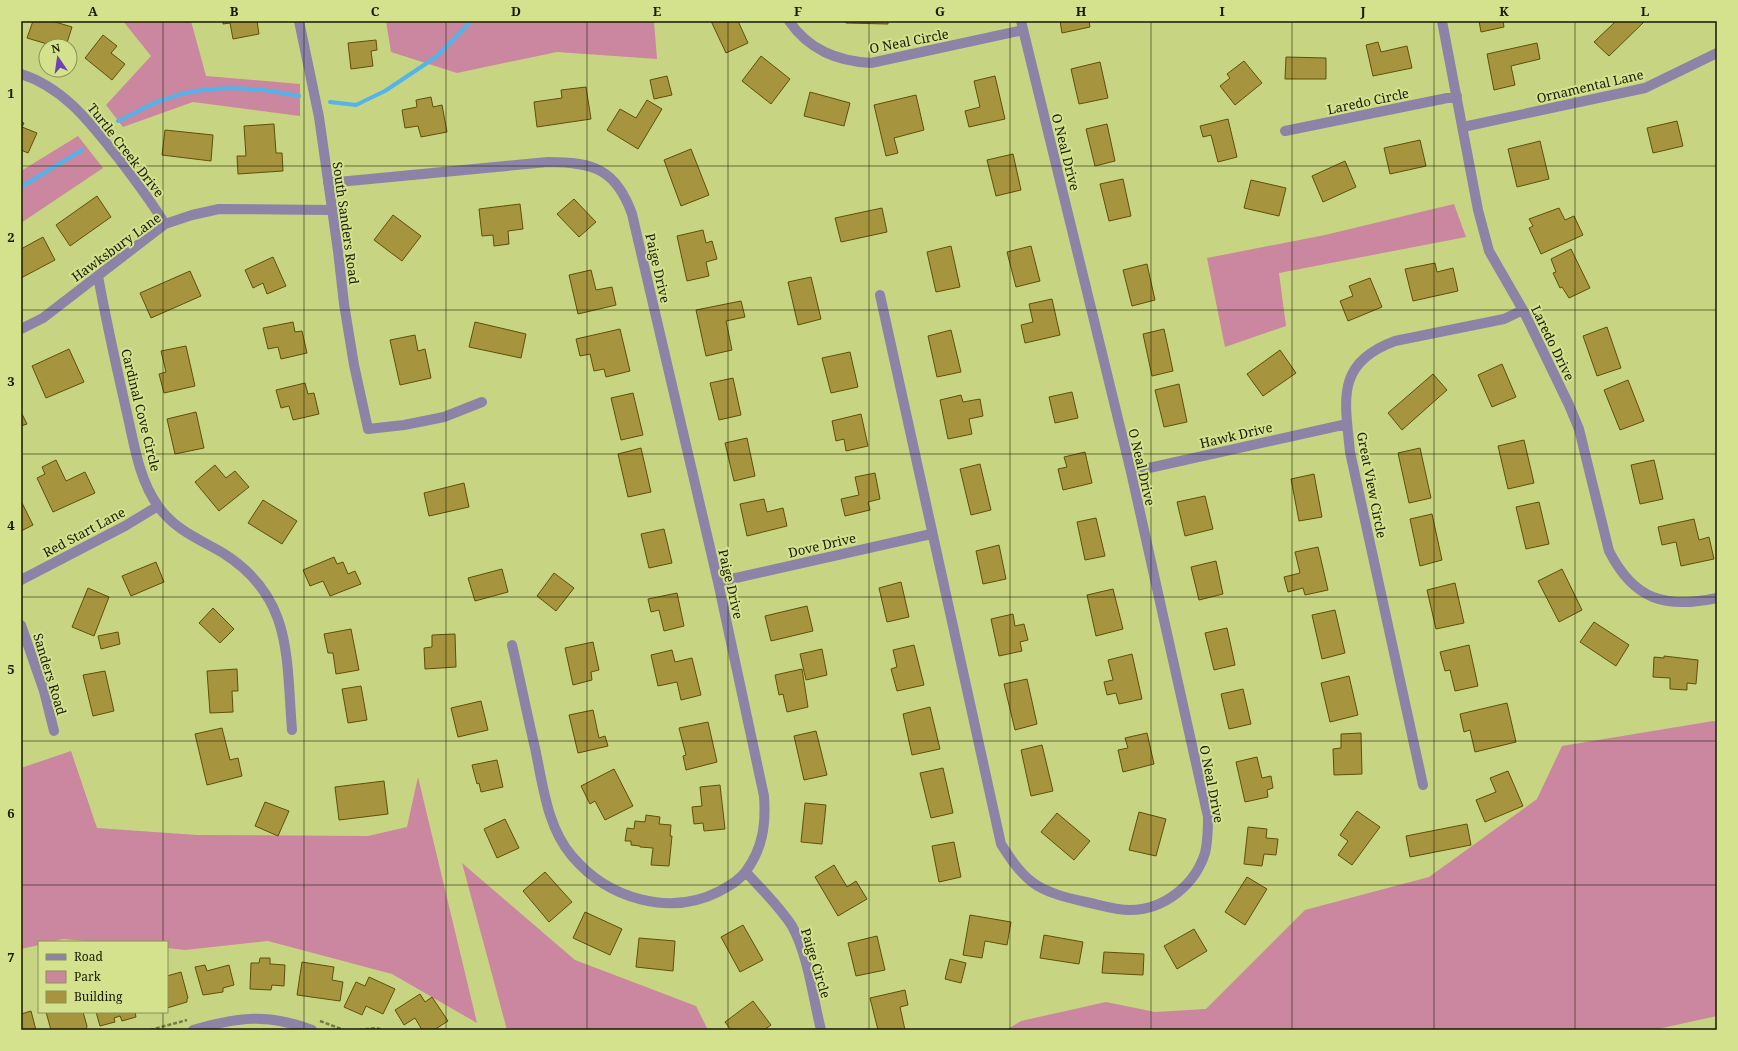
<svg xmlns="http://www.w3.org/2000/svg" width="1738" height="1051" viewBox="0 0 1738 1051" font-family="'Noto Serif',serif">
	<style>
		.green { fill: #ca879f }
		.lines { fill: none; stroke-linecap: round; stroke-linejoin: round }
		.stream { stroke: #53b4ea; stroke-width: 4 }
		.building { fill: #a7943f; stroke: #5f5007 }
		.path { stroke: #727b44; stroke-width: 2.5; stroke-dasharray: 4 2; stroke-linecap: butt }
		.minor { stroke: #8c83a7; stroke-width: 10 }
		.grid { fill: none; stroke: #161900; stroke-width: 1; stroke-opacity: 0.55 }
		.labels { text-anchor: middle; stroke-width: 4; stroke-linejoin: round; paint-order: stroke }
		.street-label { font-size: 13px; fill: #161900; stroke: #d4e28e }
		.neatline { fill: none; stroke: #161900; stroke-width: 1.5 }
		.grid-label { font-size: 13px; text-anchor: middle; font-weight: bold; fill: #161900 }
	</style>
	<rect width="100%" height="100%" fill="#c7d482"/>
	<path class="green" d="M123 21H191L206 76 300 84V116L193 102 123 127 106 105 151 56Z
		M386 21H654L657 59 557 52 457 73 391 52Z
		M78 136 103 168 21 223V171Z
		M1454 204 1466 237 1279 273 1286 326 1225 347 1207 258 1325 235Z
		M1713 721 1717 722V1016L1653 1030H1006L1021 1021 1106 1002 1155 1012 1206 1009 1305 910 1429 877 1537 799 1562 746Z
		M71 751 97 828 197 835 368 836 407 827 418 777 477 1023 392 974 268 941 185 950 167 948V942H98L63 939 50 942H39V945L21 949V768Z
		M462 863 575 960 696 1006 708 1030H507Z"/>
	<g class="lines">
		<path class="stream" d="M330 102 356 105 385 91 436 57 471 21
			M118 121C134 114 149 104 165 99 208 83 256 87 299 96
			M21 187 82 150"/>
	</g>
	<path class="building" d="M33 21H52L72 27 66 46H54L27 38Z
		M223 21H257L259 34 233 39 230 23 223 24Z
		M711 21H738L748 43 726 53Z
		M846 21H888V24L846 23Z
		M1060 21H1089L1090 27 1062 33Z
		M1479 21H1503L1504 27 1481 32Z
		M1616 21H1645L1609 56 1594 42Z
		M103 35 117 46 111 53 125 64 112 80 85 58Z
		M376 40 377 50 371 51 373 66 351 69 348 43Z
		M1378 42 1381 52 1407 46 1412 68 1373 76 1366 45Z
		M1537 43 1540 59 1511 66 1515 85 1494 90 1487 54Z
		M761 56 790 79 771 104 742 81Z
		M1286 57 1326 58V79H1285Z
		M1244 61 1262 83 1235 105 1220 86 1230 78 1227 74Z
		M1100 62 1108 98 1079 104 1071 69Z
		M667 76 672 95 654 99 650 80Z
		M995 76 1005 119 969 127 965 111 980 107 974 81Z
		M586 87 591 119 537 127 534 102 562 98 561 90Z
		M810 92 850 103 844 126 804 116Z
		M916 95 924 130 894 138 898 153 886 156 874 105Z
		M431 97 433 107 442 105 447 132 421 137 418 126 405 128 402 110 417 107 416 100Z
		M647 100 662 109 638 149 607 130 620 109 636 118Z
		M1228 119 1237 157 1218 162 1211 135 1203 137 1200 126Z
		M1677 121 1683 146 1653 153 1647 128Z
		M21 122 24 123 22 127 37 133 28 153 21 150Z
		M274 124 276 153H282L283 171 238 174 237 156H246L244 126Z
		M1107 124 1115 161 1095 166 1086 129Z
		M165 130 213 135 211 161 162 155Z
		M1420 140 1426 166 1390 174 1384 148Z
		M1540 141 1549 179 1517 187 1508 149Z
		M691 149 709 195 681 206 664 160Z
		M1013 154 1021 190 996 196 987 160Z
		M1345 161 1356 187 1323 202 1312 176Z
		M1123 179 1131 216 1109 221 1100 184Z
		M1251 180 1286 188 1279 216 1244 208Z
		M97 196 111 217 70 246 56 225Z
		M574 199 596 222 579 237 557 214Z
		M520 204 523 229 508 231 509 244 494 246 493 235 482 236 479 209Z
		M882 208 887 232 841 242 835 218Z
		M1559 208 1565 220 1574 216 1583 235 1541 254 1529 228 1533 226 1529 219Z
		M393 215 421 236 402 261 374 240Z
		M703 230 706 243 712 241 717 259 706 262 709 276 687 281 677 236Z
		M43 237 55 260 21 278V249Z
		M951 246 960 287 936 292 927 252Z
		M1031 246 1040 281 1016 287 1007 252Z
		M1571 249 1590 288 1569 298 1562 287 1560 288 1553 273 1556 272 1551 259Z
		M273 257 286 286 267 294 263 283 253 288 245 270Z
		M1435 263 1437 272 1453 268 1458 291 1413 301 1405 269Z
		M1147 264 1155 300 1132 306 1123 270Z
		M591 270 596 290 612 287 616 305 578 314 569 275Z
		M190 271 201 296 151 318 140 293Z
		M811 277 821 319 798 325 788 282Z
		M1370 278 1382 307 1348 321 1340 301 1353 296 1349 286Z
		M1052 299 1060 335 1025 343 1021 325 1033 322 1029 304Z
		M741 301 745 317 726 321 732 350 706 356 696 310Z
		M293 322 295 332 302 331 307 353 281 359 278 347 268 349 263 328Z
		M475 322 526 334 521 358 469 347Z
		M1607 327 1621 368 1597 376 1583 336Z
		M620 329 630 371 606 377 604 369 594 371 590 354 580 356 576 339Z
		M1164 329 1173 371 1152 376 1143 334Z
		M951 330 961 372 937 377 928 336Z
		M415 335 418 351 425 349 431 378 400 385 390 340Z
		M186 346 195 386 164 393 159 374 166 372 161 351Z
		M69 349 84 382 46 398 32 366Z
		M1280 350 1296 373 1263 396 1247 374Z
		M850 352 858 387 831 393 822 358Z
		M1502 364 1516 397 1492 407 1478 375Z
		M1433 374 1447 390 1402 430 1388 413Z
		M733 378 741 415 719 420 710 383Z
		M1628 380 1644 421 1620 430 1604 390Z
		M305 383 308 394 314 393 319 414 293 420 289 406 281 408 276 390Z
		M1179 384 1187 422 1164 427 1155 390Z
		M1072 392 1078 418 1055 423 1049 397Z
		M633 393 643 435 621 440 611 398Z
		M961 395 963 402 980 399 983 416 969 419 972 434 948 439 940 400Z
		M21 412 27 424 21 426Z
		M196 412 204 448 175 454 167 419Z
		M861 414 868 446 846 451 844 439 836 441 832 421Z
		M747 438 755 476 734 481 725 443Z
		M1524 440 1534 483 1508 489 1498 446Z
		M641 448 651 492 628 497 618 454Z
		M1420 448 1431 498 1409 503 1398 453Z
		M1085 452 1092 483 1063 490 1058 469 1067 467 1064 457Z
		M56 460 66 481 85 472 95 493 53 512 37 478 45 474 42 467Z
		M1654 460 1663 499 1640 504 1631 465Z
		M980 464 991 510 971 515 960 469Z
		M215 465 226 478 235 471 249 487 219 511 195 482Z
		M875 473 880 499 868 502 870 510 845 516 841 499 859 495 855 477Z
		M1314 474 1322 517 1299 521 1291 479Z
		M464 483 469 507 429 516 424 493Z
		M1205 496 1213 529 1185 536 1177 502Z
		M764 499 767 512 783 508 787 526 747 536 740 504Z
		M263 500 297 521 282 544 248 523Z
		M21 501 33 525 21 531Z
		M1539 502 1549 544 1526 549 1516 507Z
		M1432 514 1442 560 1420 566 1410 519Z
		M1096 518 1105 556 1085 560 1077 522Z
		M1694 519 1699 540 1709 537 1714 559 1681 566 1676 542 1662 545 1658 527Z
		M664 529 672 563 649 568 641 534Z
		M999 545 1006 579 983 584 976 551Z
		M1318 547 1328 590 1305 595 1303 588 1288 592 1284 577 1300 573 1295 552Z
		M334 557 337 564 343 562 348 574 355 571 361 584 330 596 323 581 310 586 303 570Z
		M1216 561 1223 594 1199 600 1191 567Z
		M156 562 164 582 131 596 122 576Z
		M502 569 508 592 475 601 468 578Z
		M1562 569 1582 610 1559 622 1538 581Z
		M554 573 574 588 556 611 537 596Z
		M901 582 909 617 887 622 879 588Z
		M1455 583 1464 623 1436 629 1427 590Z
		M88 588 109 597 94 636 72 627Z
		M1113 589 1123 629 1096 636 1087 595Z
		M677 593 684 626 664 631 659 610 651 612 648 599Z
		M807 606 813 631 771 641 765 616Z
		M213 608 234 629 220 643 199 623Z
		M1335 610 1345 653 1322 659 1312 615Z
		M1013 614 1015 626 1024 624 1028 640 1020 642 1022 651 999 656 991 619Z
		M1594 622 1629 645 1616 666 1580 642Z
		M1227 628 1235 665 1214 670 1205 633Z
		M351 629 359 670 336 674 333 653H328L324 634Z
		M118 632 120 644 101 649 98 636Z
		M455 634 456 667 425 669 424 648 432 647V635Z
		M593 642 599 670 591 672 592 680 573 685 565 648Z
		M914 645 924 685 897 691 891 669 897 667 893 650Z
		M1469 645 1478 686 1455 691 1450 670 1445 671 1440 652Z
		M822 649 827 675 806 680 800 654Z
		M672 650 675 662 692 658 701 695 681 700 677 682 658 686 651 655Z
		M1132 654 1142 699 1119 704 1116 693 1107 695 1104 682 1113 680 1108 660Z
		M1664 656 1698 660 1696 684 1687 683V690L1670 689V678L1653 677 1654 657 1664 658Z
		M237 669 238 691H232L233 712 210 713 207 671Z
		M802 669 808 707 787 712 783 694 779 695 775 675Z
		M105 671 114 711 93 716 83 675Z
		M1349 676 1358 715 1330 722 1321 683Z
		M1027 679 1037 724 1015 730 1004 684Z
		M361 686 367 720 348 723 342 689Z
		M1243 689 1251 724 1229 729 1221 694Z
		M481 701 488 730 458 737 451 708Z
		M1507 703 1516 742 1475 752 1470 730 1464 732 1460 714Z
		M930 707 940 749 912 755 903 714Z
		M593 710 599 738 605 736 608 746 578 753 569 715Z
		M708 722 717 762 686 770 683 756 686 755 679 728Z
		M222 728 230 760 238 758 242 776 207 785 195 734Z
		M816 731 827 775 804 780 794 736Z
		M1147 733 1154 764 1123 772 1118 750 1128 748 1125 738Z
		M1361 733 1362 774 1334 775 1333 749 1341 748V734Z
		M1042 745 1053 791 1031 796 1021 750Z
		M1257 757 1262 778 1271 776 1273 788 1267 790 1268 797 1245 802 1236 762Z
		M497 760 503 787 481 792 479 783 477 784 472 765Z
		M943 768 953 813 931 818 920 773Z
		M614 769 633 806 605 820 595 801 590 804 581 786Z
		M1508 771 1523 806 1485 822 1476 800 1496 792 1490 778Z
		M384 781 388 814 339 820 335 787Z
		M720 785 725 829 704 831 703 823 694 824 692 807 702 806 700 787Z
		M265 802 289 811 278 836 255 826Z
		M805 803 826 805 822 844 801 842Z
		M1357 811 1380 827 1352 865 1338 855 1348 841 1340 835Z
		M1139 812 1166 819 1156 856 1129 850Z
		M1057 813 1090 841 1074 860 1041 832Z
		M646 815 660 817 659 824 671 825 670 836H672L669 866 651 865 653 848 640 847V846L631 845V841H625L627 828 634 829 635 821 645 822Z
		M505 819 519 848 497 858 484 829Z
		M1467 824 1471 845 1410 857 1406 836Z
		M1248 827 1267 829 1266 838 1278 839 1276 855 1264 854 1262 866 1244 864Z
		M954 842 961 877 939 882 932 846Z
		M834 865 847 887 856 881 867 899 838 916 815 877Z
		M545 872 572 902 549 922 523 891Z
		M1247 877 1267 889 1245 925 1225 912Z
		M585 912 622 929 610 955 573 938Z
		M970 915 1011 922 1007 945 985 941 982 958 963 955Z
		M743 925 763 960 740 972 721 937Z
		M1194 929 1207 951 1177 969 1164 946Z
		M1044 935 1083 942 1079 964 1040 958Z
		M877 936 885 970 856 976 848 943Z
		M639 938 675 941 673 971 636 967Z
		M1104 952 1144 954 1143 975 1102 973Z
		M260 958H270V964L285 965 284 986 272 985 271 990 250 989 251 963H259Z
		M950 959 966 963 961 983 945 979Z
		M302 962 334 967 332 980 343 982 340 1001 297 995Z
		M205 965 207 971 229 965 234 985 223 988V992L203 995 195 967Z
		M181 972 188 998 187 999V1002L167 1008V976Z
		M369 977 395 989 383 1014 366 1006 362 1015 344 1007 356 982 365 986Z
		M905 990 908 1005 900 1007 905 1030H878L870 998Z
		M420 994 425 1002 432 997 448 1021 434 1030H422L415 1018 404 1025 395 1010Z
		M753 1001 771 1025 764 1030H731L725 1022Z
		M31 1011 36 1030H21V1014Z
		M46 1012H83L87 1026 86 1030H51Z
		M96 1012H135L136 1017 122 1021 120 1016 114 1018 115 1022 100 1026Z"/>
	<g class="lines">
		<path class="path" d="M320 1021 344 1030
			M150 1030 187 1020
			M359 1030 376 1028 382 1030"/>
		<path class="minor" d="M299 21 319 117 338 251 344 304 354 365 368 429 404 425 444 417 482 402
			M789 21C809 50 837 61 871 63L1023 30
			M1442 21 1478 210 1489 251 1523 310 1569 405 1579 429 1609 551C1634 600 1665 609 1717 598
			M21 74C65 88 91 124 119 159 135 180 151 201 165 224
			M1463 127 1645 88 1717 53
			M1285 131 1457 96
			M328 183 548 162C593 162 616 169 632 214L718 582 764 796C766 824 763 848 746 871 740 880 729 886 720 891 670 917 608 899 572 856 547 827 543 785 535 748 527 714 520 679 512 645
			M98 276C106 321 116 365 126 409 134 442 138 478 158 506 175 530 199 539 223 553 293 597 286 657 292 730
			M880 295 1001 844C1010 858 1019 872 1032 882 1046 893 1068 898 1086 902 1100 905 1115 910 1130 910 1164 910 1195 885 1205 853 1208 841 1208 829 1208 817L1131 472 1021 21
			M21 329 43 318 165 224 192 215 219 209 332 210
			M1131 472 1347 424
			M21 580 125 526 158 506
			M718 582 931 534
			M21 625 44 691 54 731
			M1423 785 1350 452C1345 400 1335 363 1395 341L1504 319 1523 310
			M746 872C762 890 779 906 792 926 808 955 813 998 821 1030
			M193 1030C238 1017 268 1013 312 1030"/>
	</g>
	<path class="grid" d="M163 21V942M304 21V1030M446 21V1030M587 21V1030M728 21V1030M869 21V1030M1010 21V1030M1151 21V1030M1292 21V1030M1434 21V1030M1575 21V1030M21 166H1717M21 310H1717M21 454H1717M21 597H1717M21 741H1717M21 885H1717M163 1012V1030"/>
	<g class="labels">
		<g class="street-label">
			<text transform="translate(909 41) rotate(-11)" y="5">O Neal Circle</text>
			<text transform="translate(1590 86) rotate(-13)" y="5">Ornamental Lane</text>
			<text transform="translate(1368 101) rotate(-12)" y="5">Laredo Circle</text>
			<text transform="translate(126 150) rotate(52)" y="5">Turtle Creek Drive</text>
			<text transform="translate(1066 152) rotate(76)" y="5">O Neal Drive</text>
			<text transform="translate(346 223) rotate(82)" y="5">South Sanders Road</text>
			<text transform="translate(116 247) rotate(-36)" y="5">Hawksbury Lane</text>
			<text transform="translate(658 268) rotate(77)" y="5">Paige Drive</text>
			<text transform="translate(1553 343) rotate(64)" y="5">Laredo Drive</text>
			<text transform="translate(141 410) rotate(76)" y="5">Cardinal Cove Circle</text>
			<text transform="translate(1236 435) rotate(-13)" y="5">Hawk Drive</text>
			<text transform="translate(1142 467) rotate(77)" y="5">O Neal Drive</text>
			<text transform="translate(1372 485) rotate(79)" y="5">Great View Circle</text>
			<text transform="translate(84 532) rotate(-28)" y="5">Red Start Lane</text>
			<text transform="translate(822 545) rotate(-13)" y="5">Dove Drive</text>
			<text transform="translate(731 584) rotate(77)" y="5">Paige Drive</text>
			<text transform="translate(50 674) rotate(73)" y="5">Sanders Road</text>
			<text transform="translate(1212 784) rotate(79)" y="5">O Neal Drive</text>
			<text transform="translate(816 963) rotate(73)" y="5">Paige Circle</text>
		</g>
	</g>
	<rect width="1738" height="1051" fill="none" stroke="#d4e28e" stroke-width="44"/>
	<rect x="38" y="941" width="130" height="72" fill="#d4e28e" stroke="#889255"/>
	<rect x="46" y="954" width="20" height="6" fill="#8c83a7" stroke="#889255"/>
	<text x="74" y="961" font-size="12" fill="#161900">Road</text>
	<rect x="46" y="971" width="20" height="12" fill="#ca879f" stroke="#889255"/>
	<text x="74" y="981" font-size="12" fill="#161900">Park</text>
	<rect x="46" y="991" width="20" height="12" fill="#a7943f" stroke="#889255"/>
	<text x="74" y="1001" font-size="12" fill="#161900">Building</text>
	<g transform="translate(58 58) rotate(347)"><circle r="19" fill="#d4e28e" stroke="#889255"/>
	<path d="M0-3L7 15L0 10L-7 15Z" fill="#6e41b9"/>
	<text y="-6" font-size="11" font-weight="bold" text-anchor="middle" fill="#161900">N</text>
	</g>
	<rect x="22" y="22" width="1694" height="1007" class="neatline"/>
	<g class="grid-label">
		<text x="93" y="16">A</text>
		<text x="234" y="16">B</text>
		<text x="375" y="16">C</text>
		<text x="516" y="16">D</text>
		<text x="657" y="16">E</text>
		<text x="798" y="16">F</text>
		<text x="940" y="16">G</text>
		<text x="1081" y="16">H</text>
		<text x="1222" y="16">I</text>
		<text x="1363" y="16">J</text>
		<text x="1504" y="16">K</text>
		<text x="1645" y="16">L</text>
		<text x="11" y="98">1</text>
		<text x="11" y="242">2</text>
		<text x="11" y="386">3</text>
		<text x="11" y="530">4</text>
		<text x="11" y="674">5</text>
		<text x="11" y="818">6</text>
		<text x="11" y="962">7</text>
	</g>
</svg>
